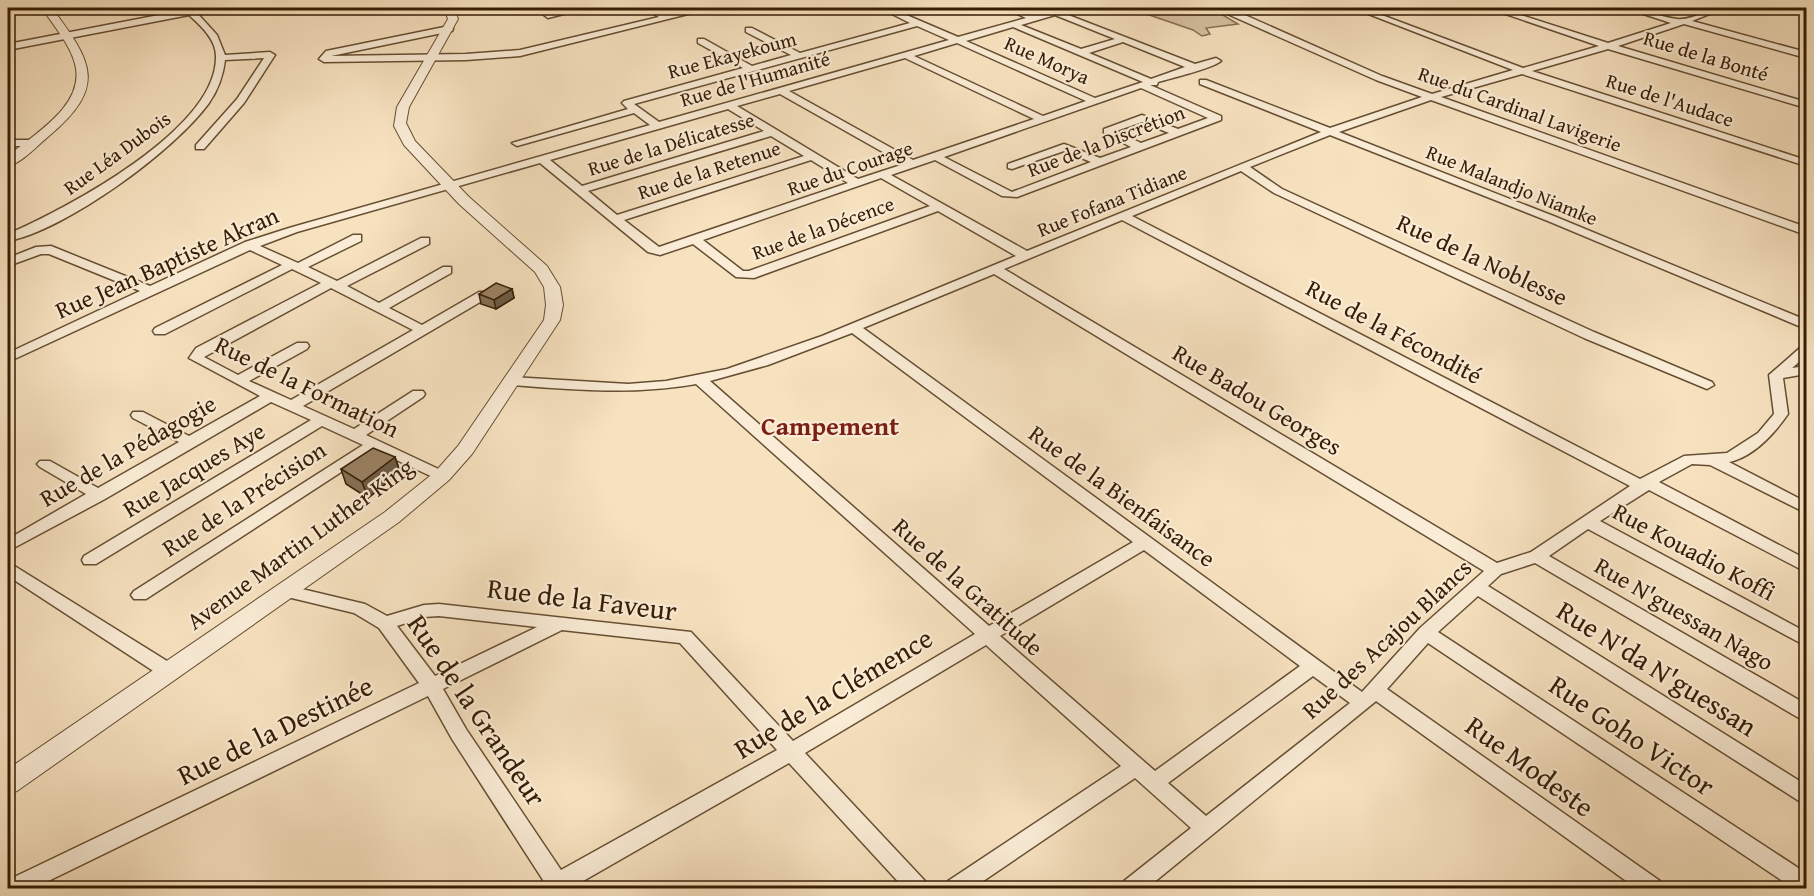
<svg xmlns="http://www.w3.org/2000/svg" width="1814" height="896" viewBox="0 0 1814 896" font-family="'Gentium Book Plus',serif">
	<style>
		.green { fill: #d6c0a0; stroke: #866e52; stroke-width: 1.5 }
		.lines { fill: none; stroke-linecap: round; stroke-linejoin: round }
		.minor-casing { stroke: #664e32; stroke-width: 3 }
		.tertiary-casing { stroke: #664e32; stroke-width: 2 }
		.minor { fill: #faecd6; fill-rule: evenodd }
		.tertiary { fill: #faecd6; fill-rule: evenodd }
		.wall { fill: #847157; stroke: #351c03; stroke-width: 1.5 }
		.shaded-wall { fill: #6c5c47; stroke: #351c03; stroke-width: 1.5 }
		.building { fill: #9a8365; stroke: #351c03; stroke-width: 1.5 }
		.labels { text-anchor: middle; stroke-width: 4.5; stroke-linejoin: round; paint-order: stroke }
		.far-street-label { font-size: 20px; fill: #351c03; stroke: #faecd6 }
		.street-label { font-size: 24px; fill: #351c03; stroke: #faecd6 }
		.neighbourhood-label { font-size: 26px; font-weight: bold; fill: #7a1f14; stroke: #faecd6 }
		.near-street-label { font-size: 28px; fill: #351c03; stroke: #faecd6 }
	</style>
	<rect width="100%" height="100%" fill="#f7e2c0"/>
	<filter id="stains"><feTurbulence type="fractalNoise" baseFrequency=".00333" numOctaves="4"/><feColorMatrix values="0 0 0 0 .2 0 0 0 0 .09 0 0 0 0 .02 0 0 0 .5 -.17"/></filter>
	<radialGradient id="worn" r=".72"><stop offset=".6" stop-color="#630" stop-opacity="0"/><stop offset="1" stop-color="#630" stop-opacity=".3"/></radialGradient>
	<path class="green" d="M1129 8H1211L1238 24 1206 28 1210 34 1202 36 1193 30Z"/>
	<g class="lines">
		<defs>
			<path id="minor" d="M183 8H214L197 13 217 35 225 55 270 52 275 55 244 103 204 149H196V145L237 99 264 58 225 60C223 76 218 90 209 103 174 151 66 230 8 241V234C66 209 218 129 216 56 216 39 200 25 189 15L8 50V44L185 10Z
				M573 8H587L548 18 544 15Z
				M644 8H653L667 15 700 8H712L520 56 466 60 324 62 319 59 326 51 449 26 453 29 452 31 331 56 466 54 520 50 659 17Z
				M880 8H890L958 37 1026 18 1004 8C1015 8 1027 17 1037 15 1050 13 1061 8 1075 8L1063 13 1195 64 1216 58 1221 61C1213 68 1172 78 1158 82L1157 85H1150L1221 116V120L1017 197 1002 196 935 160 891 175 1027 251 1321 132 1200 84V80H1206L1330 128 1422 97 1376 80 1223 12V8H1229L1382 76 1432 94 1513 70 1353 8H1363L1523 68 1599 46 1488 8H1499L1608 43 1671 23 1625 8C1644 8 1659 17 1677 19 1692 21 1708 8 1724 8L1692 21 1806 52V58L1684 24 1618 46 1806 102V108L1608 49 1532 71 1806 160V166L1522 74 1441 97 1806 227V235L1431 100 1339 132 1556 217 1806 320V329L1548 221 1330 135 1250 167 1282 189 1594 332 1712 382 1714 385 1707 389 1584 338 1274 193 1241 171 1132 216 1640 479 1684 456 1727 453 1758 433 1774 414 1769 375 1801 347 1806 346V356L1792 368 1806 366V374L1783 378 1788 414C1774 434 1753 457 1729 462L1806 502V513L1710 465 1692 464 1659 482 1806 559V572L1649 490 1600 521 1806 632V646L1588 529 1549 556 1806 704V720L1799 718 1535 563 1501 574 1488 586 1806 785V803L1799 801 1478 596 1438 632 1806 873V888H1793L1428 643 1387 689 1660 881 1663 888H1636L1376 701 1147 888H1121L1124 881 1191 828 1135 778 973 888H945L948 881 1121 766 986 645 805 753 925 881 928 888H904L789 763 571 888H538L543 880 452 739 428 696 34 888H8V880L419 683 379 628 354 613 279 595 276 591 279 587 285 585 365 604 387 616 424 605 439 604 691 632 793 741 975 634 696 384C634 395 575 390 512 385L505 381 512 377 628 384 666 381 727 369 822 336 1016 256 938 211 754 278 736 277 693 244 660 255 648 252 540 163 297 232 260 246 298 263 353 235H361V241L308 267 337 281 421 238H429V244L347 286 379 303 443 267H451V273L389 308 422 325 479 292H487V298L303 406 354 429 413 391H423L425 394 423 397 366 435 447 473 450 476 447 479H437L375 450 146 599H134L131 595 134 591 363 445 322 426 96 564H84L82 560 84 556 311 420 271 402 105 499 8 551V539L86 494 40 467 37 464 40 461H50L98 488 179 442 133 418 131 415 133 412H143L189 436 260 396 189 358 196 348 321 283 292 269 165 334H155L153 331 155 328 282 265 250 250 8 362V353L140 291 49 254H41L8 266V258L36 247 51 246 150 286 245 242 289 228 650 125 634 113 517 146 512 143 628 109 622 103 624 101 743 68 698 43V39H704L752 66 791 55 746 32V28H752L800 53 910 23ZM1055 15 1115 39 1081 49 1021 25ZM917 26 949 40 659 122 634 104ZM1013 27 1143 82 1095 98 966 41ZM1123 42 1185 67 1151 79 1089 53ZM957 43 1086 101 1043 116 914 56ZM905 58 1034 119 913 160 789 91ZM1141 88 1208 118 1178 129 1142 115 1104 129V133L1131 147 1100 158 1064 144 1008 164V168L1012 169 1064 151 1091 162 1012 192 944 157ZM780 94 904 164 858 179 737 106ZM728 109 764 131 582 186 550 160ZM1142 122 1169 133 1141 143 1116 131ZM771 136 804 156 617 215 588 191ZM811 160 848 183 659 247 624 220ZM881 178 930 206 749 271H743L703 240ZM1122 220 1630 486 1531 552 1497 563 1004 269ZM994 274 1484 571 1420 628 1362 692 863 328ZM331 288 413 330 291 400 249 381 307 349 309 346 307 343H297L238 375 204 357ZM852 333 1133 542 989 626 710 381 768 365ZM1144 550 1300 666 1155 771 1000 636ZM439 616 537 627 435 676 397 626 424 617ZM562 630 680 643 777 750 561 870 466 729 443 689ZM1313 676 1350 703 1206 816 1168 783Z
				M1781 8 1806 11V15L1782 10Z
				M8 140H30L35 143 30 146H8Z
				M8 562 175 666 177 671 175 676 168 678 161 676 8 576Z"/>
			<path id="tertiary" d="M42 8H52C92 62 108 86 49 136 38 145 22 163 8 166V156C34 134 86 105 75 64 70 44 53 25 42 8Z
				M444 8H454L458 19 409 107 406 123 415 141 469 197 547 266 560 287 563 305 560 320 472 454 449 480 399 522 17 791 8 794V769L385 512 435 472 458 446 544 320 546 305 544 287 535 272 459 204 404 145 394 126 397 107 448 19Z"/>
		</defs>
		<use href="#minor" class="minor-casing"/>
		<use href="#tertiary" class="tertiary-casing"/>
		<use href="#minor" class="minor"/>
		<use href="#tertiary" class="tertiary"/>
	</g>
	<path class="wall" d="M512 289 514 298 496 309 481 304 479 294Z
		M395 457 400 472 368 498 346 484 341 469Z"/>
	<path class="shaded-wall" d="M11 70 14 78 10 95 8 89V83Z
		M512 289 514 298 496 309 494 300Z
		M395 457 400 472 368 498 362 482Z"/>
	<path class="building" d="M11 70 8 83V71Z
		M496 283 512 289 494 300 479 294Z
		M373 448 395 457 362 482 341 469Z"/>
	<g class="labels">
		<g class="far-street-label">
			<text transform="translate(732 55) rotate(-15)" y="7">Rue Ekayekoum</text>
			<text transform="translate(1706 56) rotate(17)" y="7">Rue de la Bonté</text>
			<text transform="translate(1047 60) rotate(24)" y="7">Rue Morya</text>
			<text transform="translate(755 79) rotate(-16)" y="7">Rue de l'Humanité</text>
			<text transform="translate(1670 100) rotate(18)" y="7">Rue de l'Audace</text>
			<text transform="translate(1520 109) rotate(20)" y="7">Rue du Cardinal Lavigerie</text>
			<text transform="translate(1106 141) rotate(-21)" y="7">Rue de la Discrétion</text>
			<text transform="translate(671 144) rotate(-17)" y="7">Rue de la Délicatesse</text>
			<text transform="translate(117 153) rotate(-36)" y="7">Rue Léa Dubois</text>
			<text transform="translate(850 168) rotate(-19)" y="7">Rue du Courage</text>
			<text transform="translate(709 170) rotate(-18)" y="7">Rue de la Retenue</text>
			<text transform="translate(1512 185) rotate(22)" y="7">Rue Malandjo Niamke</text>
			<text transform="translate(1112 201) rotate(-22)" y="7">Rue Fofana Tidiane</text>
			<text transform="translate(823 228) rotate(-20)" y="7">Rue de la Décence</text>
		</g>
		<g class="street-label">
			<text transform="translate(1482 260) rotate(25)" y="8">Rue de la Noblesse</text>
			<text transform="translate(167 263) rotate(-24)" y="8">Rue Jean Baptiste Akran</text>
			<text transform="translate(1394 332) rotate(28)" y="8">Rue de la Fécondité</text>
			<text transform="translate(307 387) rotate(26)" y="8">Rue de la Formation</text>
			<text transform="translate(1257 400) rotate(31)" y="8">Rue Badou Georges</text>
			<text transform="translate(128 451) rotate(-30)" y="8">Rue de la Pédagogie</text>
			<text transform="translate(194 470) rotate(-31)" y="8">Rue Jacques Aye</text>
			<text transform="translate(1122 496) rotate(36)" y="8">Rue de la Bienfaisance</text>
			<text transform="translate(244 499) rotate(-33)" y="8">Rue de la Précision</text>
			<text transform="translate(300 544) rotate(-36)" y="8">Avenue Martin Luther King</text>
			<text transform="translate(1694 552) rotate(28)" y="8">Rue Kouadio Koffi</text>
			<text transform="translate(968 587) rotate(42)" y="8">Rue de la Gratitude</text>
			<text transform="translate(1684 614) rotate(30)" y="8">Rue N'guessan Nago</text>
			<text transform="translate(1387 639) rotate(-43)" y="8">Rue des Acajou Blancs</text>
		</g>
		<g class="neighbourhood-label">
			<text x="830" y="435">Campement</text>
		</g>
		<g class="near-street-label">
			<text transform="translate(582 599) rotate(7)" y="10">Rue de la Faveur</text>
			<text transform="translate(1657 668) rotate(32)" y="10">Rue N'da N'guessan</text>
			<text transform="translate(833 693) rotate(-31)" y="10">Rue de la Clémence</text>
			<text transform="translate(477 710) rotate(56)" y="10">Rue de la Grandeur</text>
			<text transform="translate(275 730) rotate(-26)" y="10">Rue de la Destinée</text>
			<text transform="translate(1632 735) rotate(34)" y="10">Rue Goho Victor</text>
			<text transform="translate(1530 766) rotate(36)" y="10">Rue Modeste</text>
		</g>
	</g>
	<rect width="1814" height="896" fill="none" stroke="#f7e2c0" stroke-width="30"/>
	<rect x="9" y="9" width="1796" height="878" fill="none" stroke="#351c03" stroke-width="3"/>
	<rect x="15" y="15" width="1784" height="866" fill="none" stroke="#351c03" stroke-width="1.5"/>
	<rect width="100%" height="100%" filter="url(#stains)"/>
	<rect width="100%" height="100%" fill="url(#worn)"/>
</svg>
